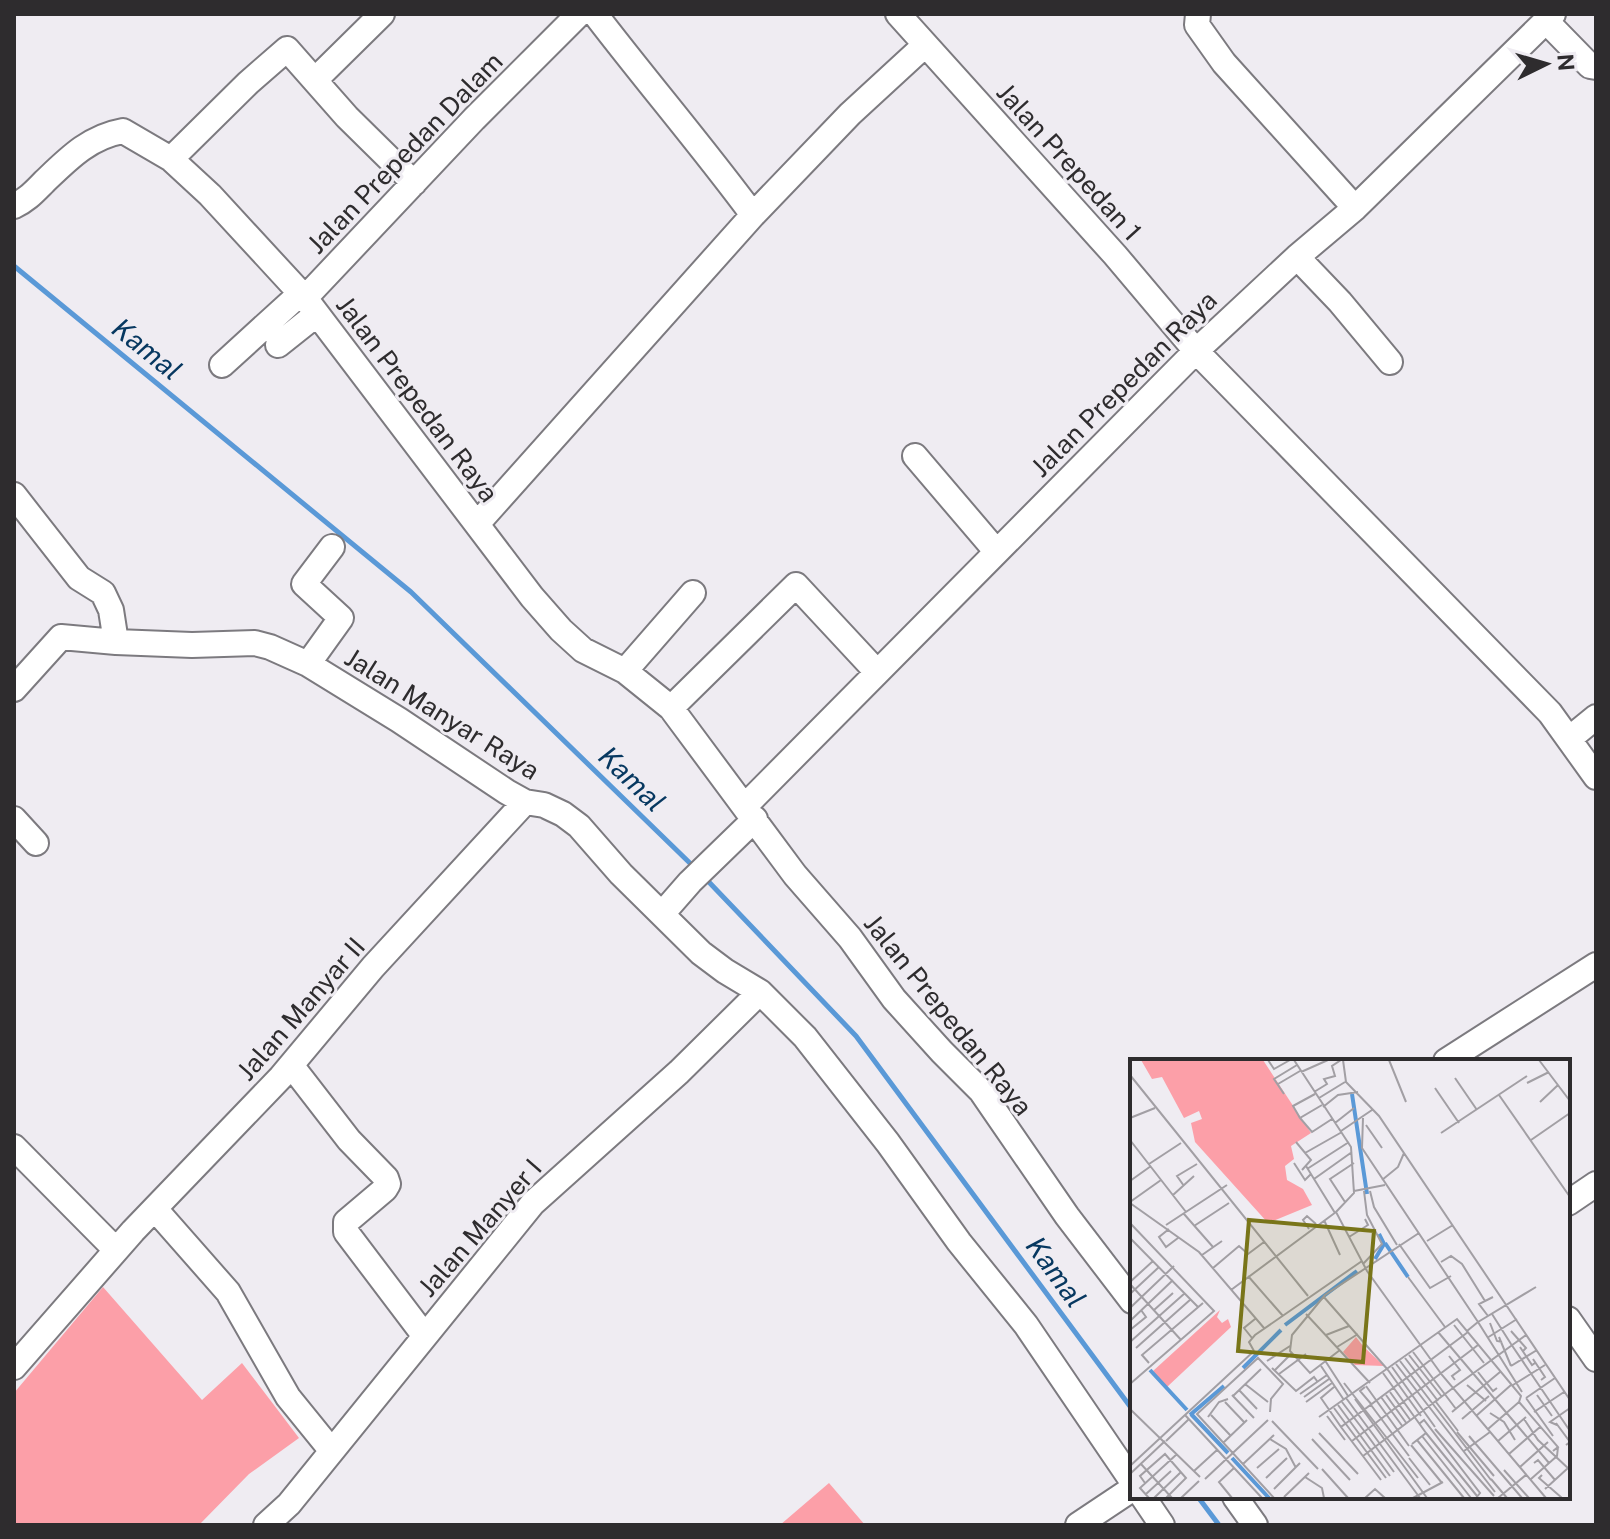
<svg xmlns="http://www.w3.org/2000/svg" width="1610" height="1539" viewBox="0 0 1610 1539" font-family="'Public Sans',sans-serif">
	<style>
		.green { fill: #fc9fa8 }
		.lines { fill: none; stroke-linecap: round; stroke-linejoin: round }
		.stream { stroke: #5a99d7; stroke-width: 5 }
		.minor-casing { stroke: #7c7a7f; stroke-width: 28 }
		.minor { stroke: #fff; stroke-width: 24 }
		.labels { text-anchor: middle; stroke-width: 6; stroke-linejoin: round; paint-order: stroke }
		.street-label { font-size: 26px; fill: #2e2c2e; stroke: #efecf2 }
		.water-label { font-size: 28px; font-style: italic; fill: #073860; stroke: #efecf2 }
		.inset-river { fill: none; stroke: #5a99d7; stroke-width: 4 }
		.inset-road { fill: none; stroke: #a29fa4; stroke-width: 2 }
		.view { fill: #797519; fill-opacity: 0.15; stroke: #797519; stroke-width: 4 }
		.inset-edge { fill: none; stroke: #2e2c2e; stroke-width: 4 }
	</style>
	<rect width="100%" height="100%" fill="#efecf2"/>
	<path class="green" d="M103 1287 202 1400 242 1363 299 1438 249 1474 199 1525H14V1393Z
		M829 1483 865 1525H780Z"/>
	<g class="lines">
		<path class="stream" d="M14 266 411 592 696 869
			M706 879 856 1036 1132 1409
			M1198 1497 1219 1525"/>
		<defs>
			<path id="minor" d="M595 14C647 82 702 146 753 215
				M898 14 1115 255 1196 351 1550 713 1596 777
				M1198 14 1197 25 1224 63 1355 208
				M1546 21 1590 66 1596 67
				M315 80 382 14
				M171 159 248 83 287 49 347 117 414 183
				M14 206C27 200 34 192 44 182 68 159 89 137 123 131L171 159 210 195 305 298 532 597 561 630 583 650 625 671 671 708 795 875 850 938 894 999 942 1052 981 1091 1067 1216 1132 1301
				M1297 257 1340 302 1390 362
				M305 298 474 119 579 14
				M278 345 317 314
				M222 365 301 293
				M915 456 996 551
				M14 495 79 578 103 593 111 610 116 642
				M477 524 753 215 850 114 925 45
				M308 664 341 618 304 584 332 547
				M625 671 693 593
				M14 689 61 637 116 642 192 645 255 643 270 647 308 664 399 720 507 792 525 802 544 805 563 814 579 826 621 874 701 953 725 971 760 992 805 1037 888 1143 959 1242 1026 1325 1132 1481
				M671 708 796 585 876 671
				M1569 739 1596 717
				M745 806 1196 351 1297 257 1355 208 1553 14
				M14 819 36 843
				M662 914 690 882 755 819
				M1446 1061 1596 965
				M291 1065 349 1140 386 1178 388 1184 385 1189 346 1222V1232L424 1335
				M14 1147 116 1250
				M1568 1203 1596 1184
				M155 1209 228 1292 288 1397 331 1450
				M1568 1319 1596 1359
				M14 1367 133 1231 281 1077 373 967 525 802
				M1143 1497 1162 1525
				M1235 1497 1255 1525
				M266 1525 289 1504 533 1203 679 1072 760 992
				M1078 1525 1132 1489"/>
		</defs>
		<use href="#minor" class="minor-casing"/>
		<use href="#minor" class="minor"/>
	</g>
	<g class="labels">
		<g class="street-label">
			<text transform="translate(405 153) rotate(-46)" y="9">Jalan Prepedan Dalam</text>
			<text transform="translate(1069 162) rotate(48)" y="9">Jalan Prepedan 1</text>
			<text transform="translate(1124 384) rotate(-45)" y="9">Jalan Prepedan Raya</text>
			<text transform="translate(417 399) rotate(53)" y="9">Jalan Prepedan Raya</text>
			<text transform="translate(442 714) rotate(32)" y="9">Jalan Manyar Raya</text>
			<text transform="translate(301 1009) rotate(-49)" y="9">Jalan Manyar II</text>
			<text transform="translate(948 1015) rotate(51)" y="9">Jalan Prepedan Raya</text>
			<text transform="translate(480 1228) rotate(-49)" y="9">Jalan Manyer I</text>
		</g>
		<g class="water-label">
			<text transform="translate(147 349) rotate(39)" y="10">Kamal</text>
			<text transform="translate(632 779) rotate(44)" y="10">Kamal</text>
			<text transform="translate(1056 1272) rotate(54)" y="10">Kamal</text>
		</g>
	</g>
	<g transform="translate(1130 1059)">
		<rect width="440" height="440" fill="#efecf2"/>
		<path d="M11 1H133L181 74 161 87 164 100 155 107 157 121 173 130 182 146 138 164 65 83 61 64 72 60 69 52 54 59 32 18 22 20ZM90 251 87 258 92 264 98 260 101 268 37 328 23 312ZM226 278 233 287 254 307 225 306 213 293Z" fill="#fc9fa8"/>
		<path class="inset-river" d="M222 35 237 135M255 184 278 218M245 200 254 185 249 175M155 266 227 212M113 309 151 271M20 311 57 351M61 355 98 394M60 356 94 327M102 399 139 439"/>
		<path class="inset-road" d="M138 1 144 10 160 1M164 1 221 88 224 134 206 153 237 212 312 316 416 439M213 1 216 23 249 57 440 341M259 1 276 43M409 1 440 42M171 13 198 1M0 16 178 237M325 19 347 51M397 24 419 13M148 25 170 12M305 29 329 64M184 33 197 25 194 20 205 17 202 7 211 1M154 35 144 20 167 6M369 36 440 138M189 39 215 23M410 43 428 26M192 46 170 59 182 73 202 60M193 48 208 36 228 33M0 59 25 49M170 59 163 47 185 35M233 59 232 89 348 263 406 228M205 64 224 49M236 66 252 89M211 72 242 51M311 74 397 17M0 81 56 153M401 81 440 54M166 83 181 101 172 111M175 94 212 73M164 104 175 121 181 115M19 105 51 84M176 107 205 154M177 110 219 83M184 120 222 93M252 121 268 108 274 94M0 122 21 107M54 127 47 117 67 105M224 132 255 126M240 132 244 148 267 186M43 136 64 117M0 143 31 121M215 143 200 120 224 104M0 144 69 193 134 269M54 155 83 188M194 161 210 196M0 164 84 252 0 325M36 166 97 126M64 167 99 144M39 170 29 178 36 188 48 179M179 170 173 161 177 157 186 165M219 178 238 166 235 160M1 180 68 248M297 182 323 166M269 185 300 229 321 217M72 196 92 182M311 203 321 197 332 205 355 242M233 205 252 185 237 156 234 132M83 209 109 187 118 195 134 183M118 217 153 257M278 218 315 268M0 223 23 202M0 225 51 281M101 231 206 153M0 235 29 208M193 237 258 311M0 249 44 207M24 251 43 234M176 255 240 324M362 255 381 285M358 257 349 245 363 238M0 262 43 221M360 264 367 282 372 283M324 266 354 304M0 271 16 258 11 251M337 272 348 263 392 333M381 272 396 289 393 292M308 273 419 404M196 276 219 267M369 278 381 307M122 279 114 269 125 260M357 279 387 260M0 283 55 234M381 285 440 372M207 288 228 275M390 288 402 306 405 304M6 289 61 240M210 291 180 314 160 292 162 276 195 236 289 174M124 292 119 283 125 276 232 202M283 293 326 350M279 296 312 338M319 297 330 311 322 317 325 321M275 299 308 342M403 300 415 318 411 321M137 302 160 287M270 302 361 421M196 303 218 337M19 304 12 296 73 244M266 305 365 433M191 307 214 341M381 307 407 291M262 308 305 368M142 309 166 332 184 318 187 322M145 311 162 294M258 311 291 357M348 313 363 332 367 329M253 314 296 374 282 385M149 315 176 295M214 324 288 419M115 325 138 343M337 326 356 342M383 326 415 306M236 327 279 387M204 328 191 339 211 368M235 328 230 332 242 346M323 329 396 276M109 331 127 350M260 333 281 362M170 335 197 316M102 336 124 359M256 336 277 365M407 336 422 357M103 337 131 310M174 338 199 320M251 338 273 368M216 339 290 439M396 339 423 377M396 339 425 319M225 340 297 439M95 343 114 363M176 343 202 324M212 343 235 373M306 343 328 372M389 343 428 388 423 392M208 346 260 417M241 346 279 397M204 349 256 419M0 350 70 418M140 353 141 340 153 325 128 299 67 355 144 439M322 353 370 313M404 353 434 333M360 354 374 363 385 381M55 356 132 439M81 356 100 376M197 357 215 381M346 357 381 326M78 358 89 343 98 340M189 358 327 260 391 337 389 343M332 360 359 337M394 360 408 381 440 411M142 362 188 410M426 364 440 383 436 386M289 365 294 361 350 434 346 439M427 366 420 363 440 349M305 370 364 437M358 370 389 343M235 373 264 413M327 373 364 417M189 374 228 415M296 374 347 437M292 377 341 439M339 377 392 439M140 380 156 390 166 409M182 380 220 421M287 381 334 439M36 382 59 360M222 382 348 286M368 382 396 358M93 384 117 361M281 386 312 424M334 392 360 373M379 395 410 368M233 397 323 329M279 399 300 426M404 404 408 401 425 421M11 405 42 439M113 405 144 376M0 407 124 292M390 408 418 383M127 409 149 390M192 410 218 439M374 411 399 439M64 412 87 391M0 415 35 382M412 416 409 419 432 439M175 418 192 429 194 439M136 419 157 399M75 420 138 361M361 420 377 439M401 420 427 397 428 388M251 421 211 368 338 273M15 424 10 417 35 395 56 419 36 439M144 430 170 404M415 430 438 409M16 435 41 412M154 438 179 414M19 439 10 429 47 395M24 439 51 413M51 439 69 422M102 439 89 423 104 409M235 439 245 430 255 439M283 439 313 423M368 439 397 415"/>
		<path class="view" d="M119 161 244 172 233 303 108 292Z"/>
		<rect width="440" height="440" class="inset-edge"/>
	</g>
	<rect width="1610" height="1539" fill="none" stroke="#2e2c2e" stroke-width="32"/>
	<g transform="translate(1546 64) rotate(85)" stroke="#efecf2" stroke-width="6" paint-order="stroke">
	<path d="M0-6L14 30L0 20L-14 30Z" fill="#2e2c2e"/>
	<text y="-12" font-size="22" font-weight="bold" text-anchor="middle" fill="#2e2c2e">N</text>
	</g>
</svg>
